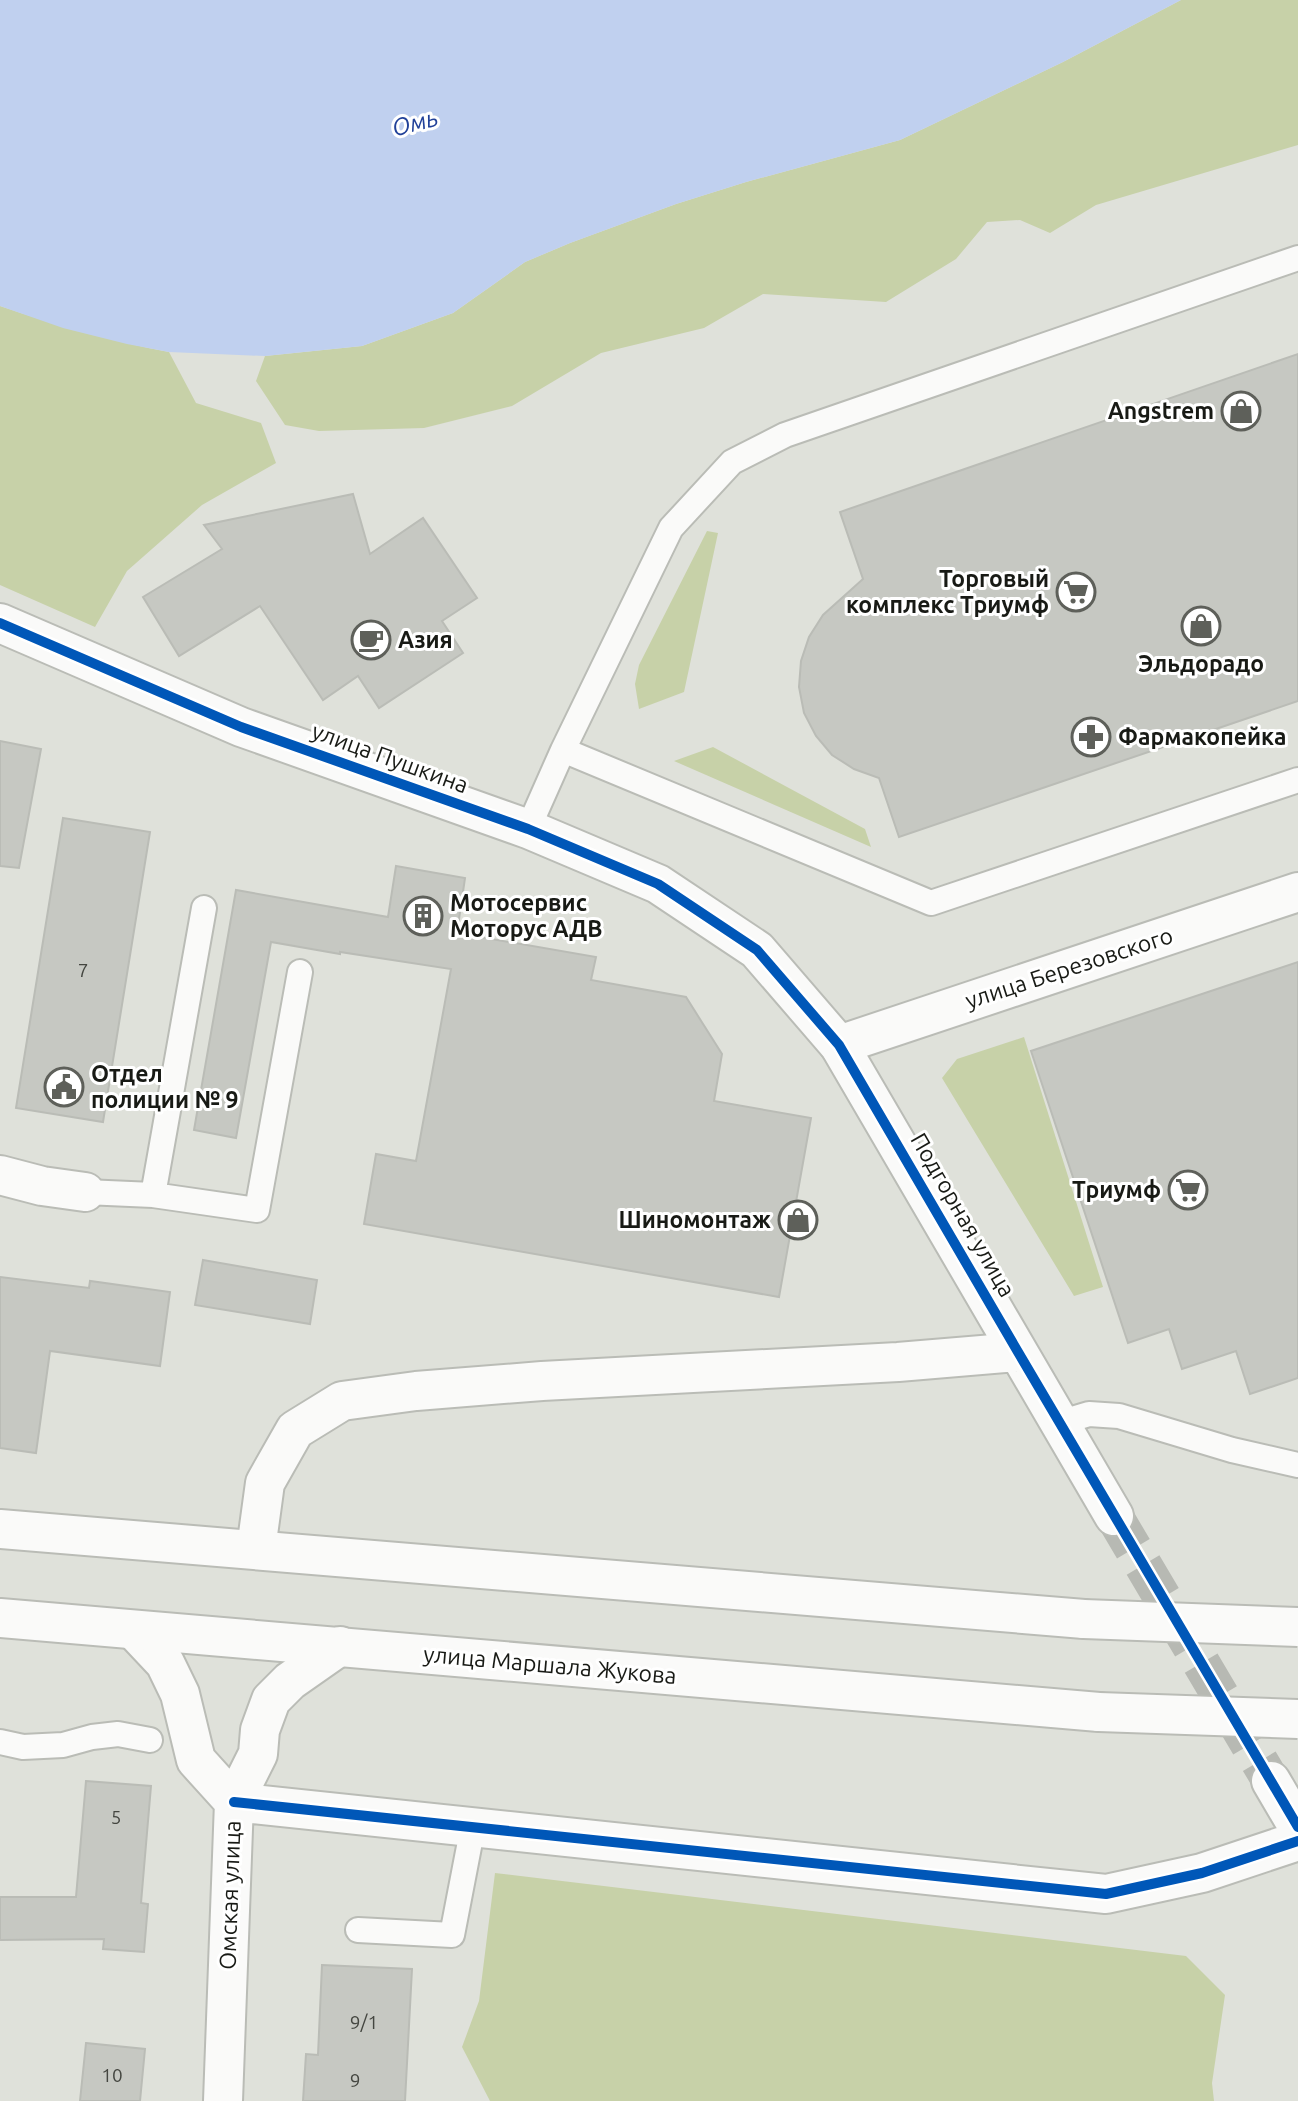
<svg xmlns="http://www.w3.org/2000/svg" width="1298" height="2101" viewBox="0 0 1298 2101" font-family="Ubuntu,sans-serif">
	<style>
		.green { fill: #c7d1a8 }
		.water { fill: #c0d0ef }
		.building { fill: #c6c8c2; stroke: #babcb6; stroke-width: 2 }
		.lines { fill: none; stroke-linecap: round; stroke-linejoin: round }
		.secondary-tunnel { stroke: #b7b9b3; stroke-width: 38; stroke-dasharray: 38 19; stroke-linecap: butt }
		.lane-casing { stroke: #babcb6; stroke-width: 28 }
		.street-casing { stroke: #babcb6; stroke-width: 42 }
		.secondary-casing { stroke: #babcb6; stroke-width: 42 }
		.primary-casing { stroke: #babcb6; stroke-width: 42 }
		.lane { stroke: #fafaf9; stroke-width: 24 }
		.street { stroke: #fafaf9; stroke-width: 38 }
		.secondary { stroke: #fafaf9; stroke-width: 38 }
		.primary { stroke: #fafaf9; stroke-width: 38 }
		.primary-bridge-casing { stroke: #babcb6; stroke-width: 42; stroke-linecap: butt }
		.primary-bridge { stroke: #fafaf9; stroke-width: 38 }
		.cycleway-casing { stroke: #fff; stroke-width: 15 }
		.cycleway { stroke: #0057b8; stroke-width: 10 }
		.labels { text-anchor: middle; stroke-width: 6; stroke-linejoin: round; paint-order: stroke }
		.number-label { font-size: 19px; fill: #444640 }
		.poi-label { font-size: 23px; font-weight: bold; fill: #181a15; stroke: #fff; text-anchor: end }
		.street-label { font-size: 23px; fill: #181a15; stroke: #fff }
		.water-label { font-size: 24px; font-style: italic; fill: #214199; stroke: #fff }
	</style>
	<rect width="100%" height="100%" fill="#dfe1da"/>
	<path class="green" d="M1181 0H1298V145L1096 205 1050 233 1020 220 987 222 956 259 886 302 763 294 704 328 601 353 512 406 424 428 319 431 285 425 256 381 265 356 362 346 453 313 525 262 570 243 676 204 746 182 900 140 1063 62Z
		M0 306C56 325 111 341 169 352L196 403 261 423 276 463 202 505 127 571 95 627 0 585Z
		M707 531 718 533 684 692 639 709 635 684 639 665Z
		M713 747 865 829 871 847 674 761Z
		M1024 1037 1103 1287 1074 1296 942 1078 957 1059Z
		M495 1873 1186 1956 1225 1995 1212 2083 1214 2101H490L462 2047 479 2001Z"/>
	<path class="water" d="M0 0H1181L1063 62 900 140 746 182 676 204 570 243 525 262 453 313 362 346 265 356 169 352 127 344 63 328 0 306Z"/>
	<path class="building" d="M1298 354V701L899 837 879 778 854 769 832 755 816 736 804 713 799 687 801 661 809 637 823 615 863 579 840 512Z
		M353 494 370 554 423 518 477 598 442 621 463 653 379 708 358 676 323 700 260 606 179 656 143 597 222 549 204 525Z
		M0 741 41 749 19 868 0 866Z
		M63 818 150 832 103 1122 16 1108Z
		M396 866 465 878 457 933 596 957 591 980 686 997 722 1054 714 1101 811 1118 779 1297 364 1224 376 1154 416 1161 451 969 340 952V954L271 942 236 1138 194 1130 236 890 388 917Z
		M1298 962V1378L1250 1394 1236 1351 1182 1369 1169 1329 1128 1343 1031 1051Z
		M203 1260 317 1280 310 1324 195 1305Z
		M0 1277 89 1288 90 1281 170 1292 160 1366 50 1351 36 1453 0 1448Z
		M86 1781 151 1786 141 1903 148 1904 144 1952 103 1949 104 1939 0 1940V1897H76Z
		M322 1965 412 1969 405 2101H303L306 2054 318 2055Z
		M86 2043 145 2049 140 2101H80Z"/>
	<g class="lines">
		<path class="secondary-tunnel" d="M1114 1516 1271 1781"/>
		<defs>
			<path id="lane" d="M563 750 931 903 1298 780
				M528 829 563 750 671 528 732 462 785 435 1298 258
				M85 1192 153 1195 257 1210 300 972
				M153 1195 204 908
				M1059 1423 1089 1414 1119 1416 1232 1450 1298 1465
				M0 1742 23 1747 63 1745 92 1737 118 1734 150 1740
				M358 1930 452 1935 473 1826"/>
			<path id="street" d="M839 1045 1298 892
				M0 1175 42 1186 85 1192"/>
			<path id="secondary" d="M0 623 241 727 528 829 658 884 757 950 839 1045 1114 1516
				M256 1549 265 1483 295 1430 342 1401 416 1391 542 1381 898 1362 1018 1352
				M134 1630 165 1663 180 1694 196 1760 234 1802 1106 1894 1202 1873 1298 1841
				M1271 1781 1298 1827
				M223 2101 234 1802 258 1754 260 1730 271 1700 290 1681 340 1646"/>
			<path id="primary" d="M0 1529 1084 1619
				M0 1618 1099 1712"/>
		</defs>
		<use href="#lane" class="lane-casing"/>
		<use href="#street" class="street-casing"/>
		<use href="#secondary" class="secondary-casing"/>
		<use href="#primary" class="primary-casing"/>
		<use href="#lane" class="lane"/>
		<use href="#street" class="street"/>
		<use href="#secondary" class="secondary"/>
		<use href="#primary" class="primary"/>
		<defs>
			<path id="primary-bridge" d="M1084 1619 1298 1627
				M1099 1712 1298 1719"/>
		</defs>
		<use href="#primary-bridge" class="primary-bridge-casing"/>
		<use href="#primary-bridge" class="primary-bridge"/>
		<defs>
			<path id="cycleway" d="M0 623 241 727 528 829 658 884 757 950 839 1045 1018 1352 1298 1827
				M234 1802 1106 1894 1202 1873 1298 1841"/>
		</defs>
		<use href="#cycleway" class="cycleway-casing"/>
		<use href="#cycleway" class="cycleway"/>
	</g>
	<defs>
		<symbol id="shop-ring" viewBox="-11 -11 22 22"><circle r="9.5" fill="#fff" stroke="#5e605a" stroke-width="1.5"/><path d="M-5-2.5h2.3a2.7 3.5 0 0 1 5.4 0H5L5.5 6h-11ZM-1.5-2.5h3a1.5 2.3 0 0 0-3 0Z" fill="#5e605a"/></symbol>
		<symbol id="supermarket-ring" viewBox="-11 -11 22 22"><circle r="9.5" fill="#fff" stroke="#5e605a" stroke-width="1.5"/><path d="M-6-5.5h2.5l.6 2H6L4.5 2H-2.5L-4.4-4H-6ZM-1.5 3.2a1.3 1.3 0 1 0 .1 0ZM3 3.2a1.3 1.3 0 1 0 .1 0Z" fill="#5e605a"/></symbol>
		<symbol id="cafe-ring" viewBox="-11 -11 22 22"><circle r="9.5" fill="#fff" stroke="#5e605a" stroke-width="1.5"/><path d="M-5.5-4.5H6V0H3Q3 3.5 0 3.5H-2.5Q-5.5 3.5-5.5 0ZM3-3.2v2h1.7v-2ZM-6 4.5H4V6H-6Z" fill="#5e605a"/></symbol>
		<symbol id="pharmacy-ring" viewBox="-11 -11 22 22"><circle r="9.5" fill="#fff" stroke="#5e605a" stroke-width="1.5"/><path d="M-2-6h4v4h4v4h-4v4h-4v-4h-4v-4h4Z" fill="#5e605a"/></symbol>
		<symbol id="building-ring" viewBox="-11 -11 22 22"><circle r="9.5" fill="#fff" stroke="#5e605a" stroke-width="1.5"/><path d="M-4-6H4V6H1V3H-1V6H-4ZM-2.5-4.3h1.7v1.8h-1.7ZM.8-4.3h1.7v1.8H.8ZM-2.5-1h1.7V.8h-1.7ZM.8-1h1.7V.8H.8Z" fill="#5e605a"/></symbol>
		<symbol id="civic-ring" viewBox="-11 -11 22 22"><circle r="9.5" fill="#fff" stroke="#5e605a" stroke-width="1.5"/><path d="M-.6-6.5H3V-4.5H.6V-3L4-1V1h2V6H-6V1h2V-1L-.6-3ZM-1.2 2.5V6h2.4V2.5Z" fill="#5e605a"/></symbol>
	</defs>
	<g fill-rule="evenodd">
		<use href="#shop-ring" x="1219" y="389" width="44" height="44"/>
		<use href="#supermarket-ring" x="1054" y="570" width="44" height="44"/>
		<use href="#shop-ring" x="1179" y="604" width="44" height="44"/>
		<use href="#cafe-ring" x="349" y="618" width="44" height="44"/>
		<use href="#pharmacy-ring" x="1069" y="715" width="44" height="44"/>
		<use href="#building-ring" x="401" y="894" width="44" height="44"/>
		<use href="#civic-ring" x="42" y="1065" width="44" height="44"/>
		<use href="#supermarket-ring" x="1166" y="1168" width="44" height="44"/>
		<use href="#shop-ring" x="776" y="1198" width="44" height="44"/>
	</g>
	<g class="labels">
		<g class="number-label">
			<text x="83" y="977">7</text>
			<text x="116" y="1824">5</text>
			<text x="364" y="2029">9/1</text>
			<text x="112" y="2082">10</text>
			<text x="355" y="2087">9</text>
		</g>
		<g class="poi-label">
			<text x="1214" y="419">Angstrem</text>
			<text x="1049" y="587">Торговый<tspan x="1049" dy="26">комплекс Триумф</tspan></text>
			<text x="398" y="648" text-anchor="start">Азия</text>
			<text x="1201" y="672" text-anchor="middle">Эльдорадо</text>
			<text x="1118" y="745" text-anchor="start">Фармакопейка</text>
			<text x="450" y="911" text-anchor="start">Мотосервис<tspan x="450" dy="26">Моторус АДВ</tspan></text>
			<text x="91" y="1082" text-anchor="start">Отдел<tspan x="91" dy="26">полиции № 9</tspan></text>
			<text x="1161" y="1198">Триумф</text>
			<text x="771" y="1228">Шиномонтаж</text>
		</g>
		<g class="street-label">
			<text transform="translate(390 758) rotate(20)" y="8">улица Пушкина</text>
			<text transform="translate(1069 968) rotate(-18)" y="8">улица Березовского</text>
			<text transform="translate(963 1215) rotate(60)" y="8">Подгорная улица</text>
			<text transform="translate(550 1665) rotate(5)" y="8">улица Маршала Жукова</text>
			<text transform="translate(230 1895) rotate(-88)" y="8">Омская улица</text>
		</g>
		<g class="water-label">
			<text transform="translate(415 123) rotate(-14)" y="8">Омь</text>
		</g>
	</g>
</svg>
